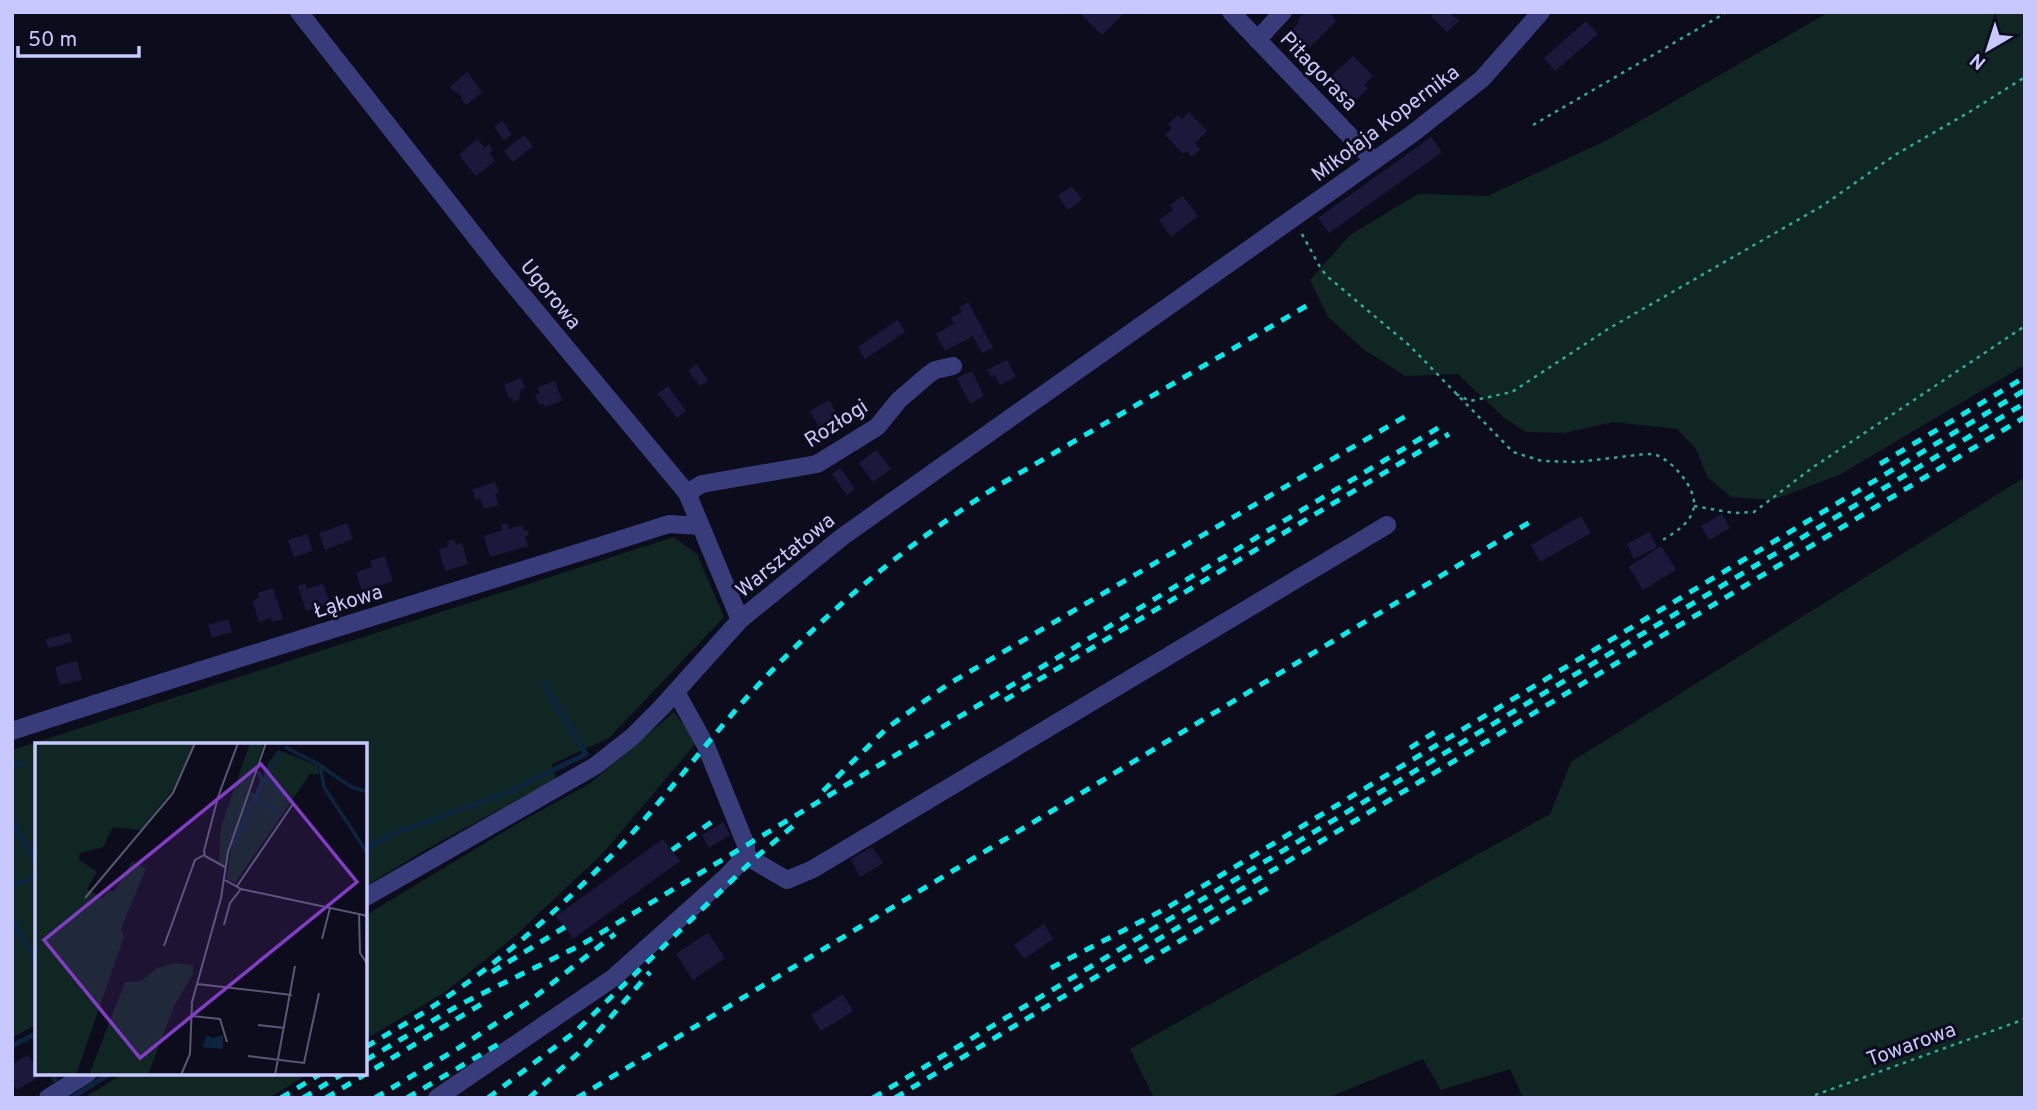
<svg xmlns="http://www.w3.org/2000/svg" width="2037" height="1110" viewBox="0 0 2037 1110" font-family="Overpass,sans-serif">
	<style>
		.green { fill: #0f2622 }
		.lines { fill: none; stroke-linecap: round; stroke-linejoin: round }
		.stream { stroke: #0c253f; stroke-width: 5 }
		.building { fill: #1c183c }
		.path { stroke: #2faa96; stroke-width: 2.5; stroke-dasharray: 3.5 5; stroke-linecap: butt }
		.minor { stroke: #383c7a; stroke-width: 18 }
		.rail { stroke: #06ecea; stroke-width: 5; stroke-dasharray: 10 9; stroke-linecap: butt }
		.labels { text-anchor: middle; stroke-width: 6; stroke-linejoin: round; paint-order: stroke }
		.street-label { font-size: 21px; fill: #c8c8fe; stroke: #0d0c1c }
		.inset-river { fill: none; stroke: #0c253f; stroke-width: 3.5 }
		.inset-road { fill: none; stroke: #585776; stroke-width: 2 }
		.view { fill: #833cc5; fill-opacity: 0.15; stroke: #833cc5; stroke-width: 3.5 }
		.inset-edge { fill: none; stroke: #c8c8fe; stroke-width: 3.5 }
	</style>
	<rect width="100%" height="100%" fill="#0d0c1c"/>
	<path class="green" d="M1829 12H2025V365L1839 475 1773 500 1731 497 1708 478 1696 449 1677 429 1613 422 1564 433 1526 432 1503 417 1458 374 1405 376 1363 349 1328 317 1310 280 1350 235 1418 194 1488 196 1607 140Z
		M2025 477V1098H1523L1510 1069 1441 1090 1423 1059 1327 1098H1154L1130 1049 1550 814 1571 762Z
		M674 537 697 554 724 617 609 738 552 764 556 779 425 850 366 886V744H37V1024L12 1038V750Z
		M674 712 697 742 604 852 515 936 445 992 366 1039V915L520 822 589 784Z
		M124 1073H310L269 1098H84Z"/>
	<g class="lines">
		<path class="stream" d="M12 766 22 763
			M12 820 37 866
			M366 848 393 834 509 792 586 754 544 684
			M12 886 37 876
			M12 918 37 963
			M12 1046 37 1033
			M52 1073 55 1080
			M71 1098 111 1073"/>
	</g>
	<path class="building" d="M1083 12H1125L1102 35 1081 14Z
		M1305 12H1330L1336 21 1309 48 1298 39 1292 30 1299 23 1297 21Z
		M1435 12H1449L1459 21 1447 32 1431 16Z
		M1586 21 1598 34 1555 71 1544 58Z
		M1353 56 1373 76 1364 85 1368 88 1353 103 1329 78Z
		M467 72 482 92 468 104H465L461 99 462 97 451 88 452 85Z
		M1189 112 1207 131 1195 143 1200 149 1192 157 1186 151 1183 154 1165 135 1172 128 1168 124 1178 115 1182 119Z
		M502 121 512 134 504 140 494 127Z
		M524 135 533 146 513 162 504 151Z
		M1431 137 1442 152 1329 233 1318 218Z
		M477 139 485 148 489 144 493 150 489 153 495 161 476 176 459 155Z
		M1072 186 1082 199 1068 210 1058 196Z
		M1183 196 1198 216 1171 237 1159 220 1173 210 1170 205Z
		M968 302 993 348 982 353 973 336 945 351 936 334 954 324 951 318 962 312 959 307Z
		M898 320 905 332 865 359 858 347Z
		M1007 360 1016 377 1000 385 995 375 991 377 987 370Z
		M696 364 708 380 700 386 688 371Z
		M972 371 984 396 970 404 957 378Z
		M521 378 525 388 520 390 519 400 514 402 512 397 509 398 504 385Z
		M555 381 562 401 545 407 544 404 539 405 535 395 540 393 538 387Z
		M668 386 686 411 677 418 658 394Z
		M829 400 841 421 836 424 839 430 831 434 828 428 822 432 810 411Z
		M876 450 891 469 873 482 859 463Z
		M840 468 855 489 847 495 832 474Z
		M495 482 499 493 495 494 499 505 484 509 480 498 476 500 472 489Z
		M1722 514 1730 528 1709 540 1701 526Z
		M1581 516 1591 533 1540 562 1531 545Z
		M347 523 353 539 325 550 319 533Z
		M507 523 509 529 522 525 524 531 527 530 529 535 525 536 528 546 490 557 484 536 502 530 501 525Z
		M1649 532 1657 547 1634 559 1627 544Z
		M307 534 313 551 294 557 288 540Z
		M454 539 456 545 462 543 468 564 445 571 439 549 448 547 447 541Z
		M1661 546 1676 570 1643 590 1629 567Z
		M385 556 393 581 362 592 356 572 372 567 370 561Z
		M305 584 307 589 323 584 330 603 306 611 298 586Z
		M273 588 283 619 272 622 271 618 259 622 253 602 259 596 258 593Z
		M228 619 232 632 212 638 208 625Z
		M70 633 72 642 48 648 46 639Z
		M77 661 82 680 60 685 55 667Z
		M723 822 730 835 709 848 702 835Z
		M663 839 680 861 573 939 556 916Z
		M872 847 883 863 860 877 851 859Z
		M1044 924 1053 939 1024 959 1014 945Z
		M708 933 725 958 693 980 676 954Z
		M843 994 853 1011 821 1031 811 1015Z
		M28 1055 37 1069V1073L41 1076 17 1090 12 1082V1064Z"/>
	<g class="lines">
		<path class="path" d="M1533 125 1727 12
			M1302 234 1321 269 1328 277 1410 346 1513 452 1542 461 1578 462 1645 454C1649 454 1653 454 1656 455 1673 461 1696 488 1694 506 1692 523 1674 533 1661 541
			M1456 394 1470 401 1512 392 1608 329 1822 206 1895 155 1971 111 2025 77
			M1694 506 1734 513 1754 512 1812 468 2025 326
			M1807 1098 2025 1019"/>
		<path class="minor" d="M299 12 504 273 687 493 740 620
			M1231 12 1374 161
			M1257 40 1283 12
			M687 493 702 484 817 464 877 427 899 400 928 375 935 370 953 366
			M12 731C230 659 450 594 669 524L699 526
			M746 856 787 880 813 869 1387 525
			M366 897 595 766 632 737 662 707 740 620 842 537 1412 134 1482 79 1541 12
			M48 1098 88 1073
			M437 1098 613 978 725 878 746 856V845L706 746 676 692"/>
		<path class="rail" d="M1880 464 2025 377
			M1005 700 1449 434
			M1410 748 1435 732
			M823 791 887 728 947 685 1406 416
			M672 850 717 818
			M1145 962 1268 888
			M1051 968 1165 909 2025 390
			M492 972 565 927
			M366 1047C390 1032 415 1019 438 1003 499 963 557 911 608 859 659 807 701 748 750 694 824 613 909 542 1001 484L1308 305
			M366 1060 459 1005 581 945 1443 425
			M281 1098 322 1073
			M303 1098 344 1073
			M326 1098 488 1000
			M375 1098 457 1049 527 1003 615 934
			M407 1098 502 1042
			M488 1098 576 1031 754 859 793 826
			M529 1098 583 1049 650 972
			M577 1098 1535 519
			M873 1098 2025 403
			M895 1098 2025 417"/>
	</g>
	<g class="labels">
		<g class="street-label">
			<text transform="translate(1319 71) rotate(46)" y="7">Pitagorasa</text>
			<text transform="translate(1385 123) rotate(-37)" y="7">Mikołaja Kopernika</text>
			<text transform="translate(551 294) rotate(51)" y="7">Ugorowa</text>
			<text transform="translate(836 423) rotate(-33)" y="7">Rozłogi</text>
			<text transform="translate(785 555) rotate(-39)" y="7">Warsztatowa</text>
			<text transform="translate(348 601) rotate(-17)" y="7">Łąkowa</text>
			<text transform="translate(1911 1044) rotate(-20)" y="7">Towarowa</text>
		</g>
	</g>
	<g transform="translate(35 743)">
		<rect width="332" height="332" fill="#0d0c1c"/>
		<path d="M0 0H159L140 44 106 87 78 84 68 104 45 110 44 117 62 129 52 146 68 155 74 147 79 149 97 118 111 125 86 186 89 194 41 332H0ZM215 0H229L189 121 184 120 186 84ZM243 7 283 23 284 31H275L200 140 192 136 196 104 215 49 222 52 233 20ZM140 220 158 222V231L139 263 113 332H54L90 239 106 238 122 225Z" fill="#0f2622"/>
		<path d="M172 292 178 295 188 292V306L167 304Z" fill="#0c253f"/>
		<path class="inset-river" d="M250 4 285 22 289 44 333 111M286 23 316 44 333 49M223 29 227 36 245 44 242 49 256 55 254 60M230 31 246 9M227 38 220 55 243 68M198 103 220 55"/>
		<path class="inset-road" d="M190 124 170 113 169 108 183 54 203 0M190 137 206 146 333 173M202 143 258 61M50 155 138 50 160 0M324 171 325 210 333 222M189 182 195 160 206 146M287 196 295 165M129 203 160 117 169 112M162 241 257 252M157 273 185 276 192 299M223 282 250 285M213 313 269 320 284 250M146 332 155 311 157 259 186 155 193 109 231 0M240 332 260 223"/>
		<path class="view" d="M226 21 322 139 105 315 9 197Z"/>
		<rect width="332" height="332" class="inset-edge"/>
	</g>
	<rect width="2037" height="1110" fill="none" stroke="#c8c8fe" stroke-width="28"/>
	<g transform="translate(1988 49) rotate(219)" stroke="#0d0c1c" stroke-width="5" paint-order="stroke">
	<path d="M0-5L12 26L0 18L-12 26Z" fill="#c8c8fe"/>
	<text y="-10" font-size="19" font-weight="bold" text-anchor="middle" fill="#c8c8fe">N</text>
	</g>
	<path d="M18 46v10h121v-10" fill="none" stroke="#c8c8fe" stroke-width="3.5"/>
	<text x="28" y="46" font-size="21" fill="#c8c8fe" stroke="#0d0c1c" stroke-width="5" paint-order="stroke">50 m</text>
</svg>
